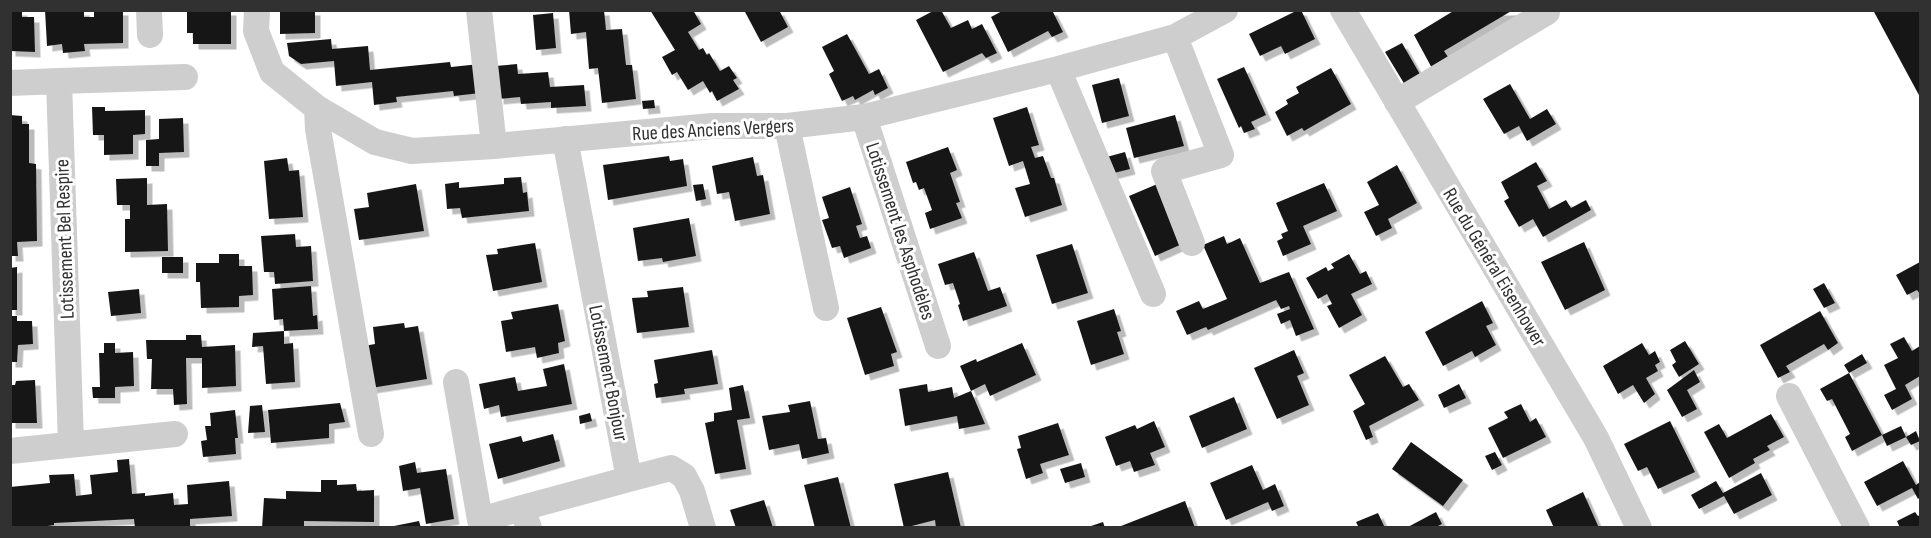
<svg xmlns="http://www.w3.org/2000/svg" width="1931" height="538" viewBox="0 0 1931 538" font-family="'Sofia Sans Condensed',sans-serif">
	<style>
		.building { fill: #181818; filter: url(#shadow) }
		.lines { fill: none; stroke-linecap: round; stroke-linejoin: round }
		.street { stroke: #cecece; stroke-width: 26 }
		.labels { text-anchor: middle; stroke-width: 6; stroke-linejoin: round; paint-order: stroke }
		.street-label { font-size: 20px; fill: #313131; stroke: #fff }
	</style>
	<defs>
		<filter id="shadow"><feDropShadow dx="5.5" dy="5.5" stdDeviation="0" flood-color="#0004"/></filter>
	</defs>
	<rect width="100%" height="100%" fill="#fff"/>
	<path class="building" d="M10 10H22V17H34L35 52 10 51Z
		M45 10H84V17H94V10H123V43L84 44 85 51 63 53 62 44 47 46Z
		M187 10H231V44H193V33H187Z
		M280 10H315V33L280 34Z
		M569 10H604L606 30 622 29 626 65H632L636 99 602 103 598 68 589 69 586 32 571 34Z
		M650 10H693L701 24 688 32 699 50 703 48 707 55 709 53 720 71 729 66 737 78 733 80 739 89 717 101 712 91 710 93 703 81 688 90 677 72 672 75 662 57 675 50Z
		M744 10H779L788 27 761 42Z
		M935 10H941L951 28 968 20 972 29 982 24 997 53 986 58 982 53 943 72 916 20Z
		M1004 10H1052L1063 32 1052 37 1048 31 1008 52 991 17Z
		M1298 10H1301L1315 39 1285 54 1281 46 1260 56 1249 34Z
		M1455 10H1513L1444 51 1450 60 1433 70 1414 35Z
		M1873 10H1920V97Z
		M553 13 556 48 536 50 533 15Z
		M847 34 869 74 879 69 888 88 875 95 873 90 855 100 853 96 842 101 829 74 834 71 822 47Z
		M331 39 332 49 368 46 370 70 450 62 451 67 480 64 495 66 517 64 518 74 548 72 550 87 584 85 586 106 551 108V102L521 104 520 97 498 99V91L454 96 453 91 396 97 397 102 374 105 372 82 336 86 334 61 301 64 289 56 287 43Z
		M1402 43 1421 76 1405 85 1385 52Z
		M1244 67 1266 115 1251 122 1255 129 1244 133 1241 126 1239 128 1217 79Z
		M1331 68 1351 104 1304 131 1302 128 1287 136 1275 112 1288 104 1286 100 1299 93 1296 87Z
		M1119 78 1129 116 1102 123 1092 85Z
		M1510 84 1530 119 1547 109 1556 124 1527 141 1519 126 1504 134 1483 99Z
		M654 100 655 108 643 109 642 101Z
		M92 107H105V111L145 110V134L133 135V154L104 155V135H93Z
		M1027 107 1039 145 1031 147 1035 158 1043 156 1051 178H1054L1062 205 1025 217 1015 188 1030 184 1023 161 1009 166 993 118Z
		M10 115 22 116V124H29V163L36 164 37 241 17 242 18 256H10Z
		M1175 115 1184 146 1134 158 1126 128Z
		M183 118 184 152 159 153V166H146V140L159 139V119Z
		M948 147 957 170 950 173 960 202 956 203 962 218 930 229 925 213 932 210 924 188 919 190 916 182 913 183 906 162Z
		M1125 152 1130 169 1110 174 1103 158Z
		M669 156 670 161 683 159 687 186 608 200 603 165Z
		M753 157 757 176 763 175 770 214 735 221 729 192 717 194 712 166Z
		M287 158 289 171 299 170 303 217 269 219 264 161Z
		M1536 162 1547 181 1537 186 1549 209 1566 200 1571 208 1586 200 1591 210 1543 237 1533 219 1519 227 1504 201 1509 198 1501 182Z
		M1397 165 1417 203 1388 219 1392 228 1376 236 1364 212 1379 205 1367 182Z
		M521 177 523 193 527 192 529 211 462 218 460 208 447 209 445 184 459 182V188L504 184V178Z
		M147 178V205L167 204 168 251 125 252V219H130V205H117L116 179Z
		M1162 182 1182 244 1155 256 1129 196Z
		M1324 183 1337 211 1303 226 1311 244 1283 256 1277 241 1283 238 1281 234 1288 231 1276 203Z
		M416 184 424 231 359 240 354 209 369 207 367 193Z
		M703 184 706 199 696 201 693 185Z
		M850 187 862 224 856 226 860 238 867 236 871 248 844 258 840 246 832 248 822 220 829 218 822 197Z
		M689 218 696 256 663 262 662 258 638 261 633 228Z
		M295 234 296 247 311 246 313 281 275 284 274 272H264L261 236Z
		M1224 236 1227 244 1240 238 1260 283 1289 272 1314 329 1296 336 1290 320 1281 324 1277 314 1290 309 1289 306 1281 309 1276 300 1208 330 1206 327 1187 335 1176 311 1199 301 1203 309 1227 299 1203 245Z
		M1584 242 1605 290 1565 310 1541 262Z
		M535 243 542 282 493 291 486 255 498 254 497 249Z
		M1072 244 1088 293 1052 304 1036 255Z
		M974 252 988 291 1000 287 1007 306 963 321 958 305 960 304 953 283 945 285 938 264Z
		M219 254H239V266H252L253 295 239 296V307L201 308 200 282H196V263H219Z
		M1349 254 1360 274 1366 271 1372 284 1351 294 1362 315 1339 328 1327 306 1332 304 1327 294 1318 299 1306 278 1326 267 1328 271 1334 268 1331 264Z
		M162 257H183V273H162Z
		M1920 262V294L1917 290 1907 295 1896 275Z
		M17 267V310H10V268Z
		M1824 283 1835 303 1824 308 1813 289Z
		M311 286 313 316 317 315 318 329 284 331 283 319 274 320 272 289Z
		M683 287 689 327 637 333 632 298 648 297 647 291Z
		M139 289 141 313 111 316 108 292Z
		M1482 301 1493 323 1486 326 1496 345 1475 357 1472 351 1443 366 1425 332Z
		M558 304 565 341 558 343 559 353 537 358 535 347 506 352 501 321 513 319 511 312Z
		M881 307 897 352 891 354 894 366 865 375 847 318Z
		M1114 309 1121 331 1117 332 1124 354 1091 365 1077 321Z
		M1820 311 1838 343 1828 350 1824 344 1786 366 1790 372 1778 378 1760 345Z
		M10 316H17V321H32L33 344 18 345 17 362H10Z
		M404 323 405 328 418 326 427 379 371 388 364 346 375 344 373 327Z
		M284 331V344L293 343 295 382 266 384 263 346 252 347 253 333Z
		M186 335H201L202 347 235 345 236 386 202 388V358H186L187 404 174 405 173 389H151L152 359H147L146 340H186Z
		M1904 337 1912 351 1920 346V376L1905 385 1912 399 1892 410 1884 395 1896 389 1884 365 1898 358 1890 344Z
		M1685 341 1699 364 1679 377 1672 365 1676 362 1670 350Z
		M104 343H115V353L133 352 134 386 115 387V398H93L92 387H100L99 353H104Z
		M1022 343 1036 375 990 396 985 384 971 391 960 366 976 359 977 362Z
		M1642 343 1649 355 1655 351 1660 362 1655 365 1658 371 1646 378 1655 394 1644 403 1633 385 1618 394 1603 366Z
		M712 350 718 384 684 389 685 394 656 398 654 384 658 383 654 360Z
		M1294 350 1304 373 1297 376 1309 405 1277 419 1254 368Z
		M1862 354 1867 363 1849 373 1882 435 1852 451 1845 437 1850 434 1832 399 1827 401 1820 389 1849 373 1844 365Z
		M1385 356 1403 387 1409 384 1419 400 1369 426 1373 437 1366 440 1353 411 1365 404 1349 375Z
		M564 364 572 404 501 417 499 405 484 409 479 384 515 377 518 391 547 386 543 369Z
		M1694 370 1700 382 1687 390 1697 409 1682 417 1667 390Z
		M35 380 37 423H10V385H15L16 381Z
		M927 384 928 392 952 387 954 398 971 391 985 424 959 429 957 416 905 426 899 389Z
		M1459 384 1466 398 1444 408 1438 395Z
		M743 385 750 418 737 420 746 469 715 474 705 423 714 421V413L732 410 729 388Z
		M1234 397 1247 429 1202 448 1189 416Z
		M810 401 818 439 826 438 829 453 802 459 799 444 769 450 762 416 790 412 788 405Z
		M340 403 345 422 329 424V438L271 443 268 410Z
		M1521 404 1530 422 1536 418 1546 437 1503 458 1488 428 1508 418 1504 412Z
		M262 405 265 432 248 433 250 406Z
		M235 410 238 438H235L236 454 203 457 201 441 207 440 205 426H211L210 413Z
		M590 413 592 421 580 424 579 416Z
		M1771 414 1784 437 1767 446 1770 450 1753 459 1755 463 1729 478 1704 432 1719 424 1727 438Z
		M1154 421 1165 447 1150 453 1155 465 1134 472 1130 461 1116 466 1105 437 1135 425 1137 429Z
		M1670 421 1695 472 1658 489 1647 467 1638 471 1624 444Z
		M1058 423 1069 455 1040 464 1043 473 1026 479 1017 449 1021 448 1018 436Z
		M1901 426 1906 437 1887 446 1882 435Z
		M1916 431 1920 441 1911 445 1906 437Z
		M553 434 560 461 498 479 489 444 521 436 523 442Z
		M1411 442 1463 480 1443 506 1392 469Z
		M1495 452 1502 465 1492 470 1485 456Z
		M129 459 132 494 145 493V496L173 493 174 505 188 504 187 485 229 481 232 516 190 519V528H135L134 519 54 523V525L35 528H10V511H12L10 487 50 483 49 475 74 474 76 496 92 494 90 475 118 472 117 460Z
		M1903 461 1916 485 1920 482V497L1918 499 1912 488 1877 506 1864 482Z
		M415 462 417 473 446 469 454 519 426 524 420 488 403 491 399 466Z
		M1081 463 1085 477 1065 483 1060 469Z
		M1252 465 1263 490 1275 484 1284 506 1272 511 1268 502 1226 520 1210 483Z
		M948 472 961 528H936L935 520 904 528 894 484Z
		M1761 473 1772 495 1734 514 1724 496 1699 509 1691 495 1716 481 1723 493Z
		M838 477 851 528H815L804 485Z
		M321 480H337V485L356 484 357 491 374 490V522L304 521V528H262L264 498 286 499V491L321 492Z
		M1583 492 1599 528H1554L1546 510Z
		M764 500 773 528H736L730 510Z
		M1185 501 1195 528H1122L1121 526Z
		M1436 512 1442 524 1434 528H1406Z
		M1915 512 1918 516 1920 515V528H1900L1897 521Z
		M1378 513 1385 528H1359L1356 522Z
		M419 521 421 528H394V526Z
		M1103 522 1105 528H1088V527Z"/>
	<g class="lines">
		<path class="street" d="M149 10 150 35
			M257 10 256 31 272 72 317 108 375 142 412 151 494 146 712 126H787L864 117 1058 69 1175 37 1225 10
			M479 10 494 146
			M1343 10 1596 438 1639 528
			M1175 37 1221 155 1164 171 1192 243
			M1058 69 1153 294
			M59 81 185 77
			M10 83 59 81 71 444
			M1397 102 1547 12
			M317 108 318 129 371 434
			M864 117 938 346
			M787 126 826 308
			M456 382 480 520 522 508
			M1789 396 1857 528
			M10 451 175 434
			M629 479 671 468 684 476 692 491 703 528
			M529 528 522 508 629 479 565 139"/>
	</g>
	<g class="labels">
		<g class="street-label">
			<text transform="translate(713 129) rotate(-3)" y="7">Rue des Anciens Vergers</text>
			<text transform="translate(901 231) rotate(72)" y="7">Lotissement les Asphodèles</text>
			<text transform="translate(64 239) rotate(-92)" y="7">Lotissement Bel Respire</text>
			<text transform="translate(1495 267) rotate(59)" y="7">Rue du Général Eisenhower</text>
			<text transform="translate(609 373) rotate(79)" y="7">Lotissement Bonjour</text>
		</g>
	</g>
	<rect width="1931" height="538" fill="none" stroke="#313131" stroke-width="24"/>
</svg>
